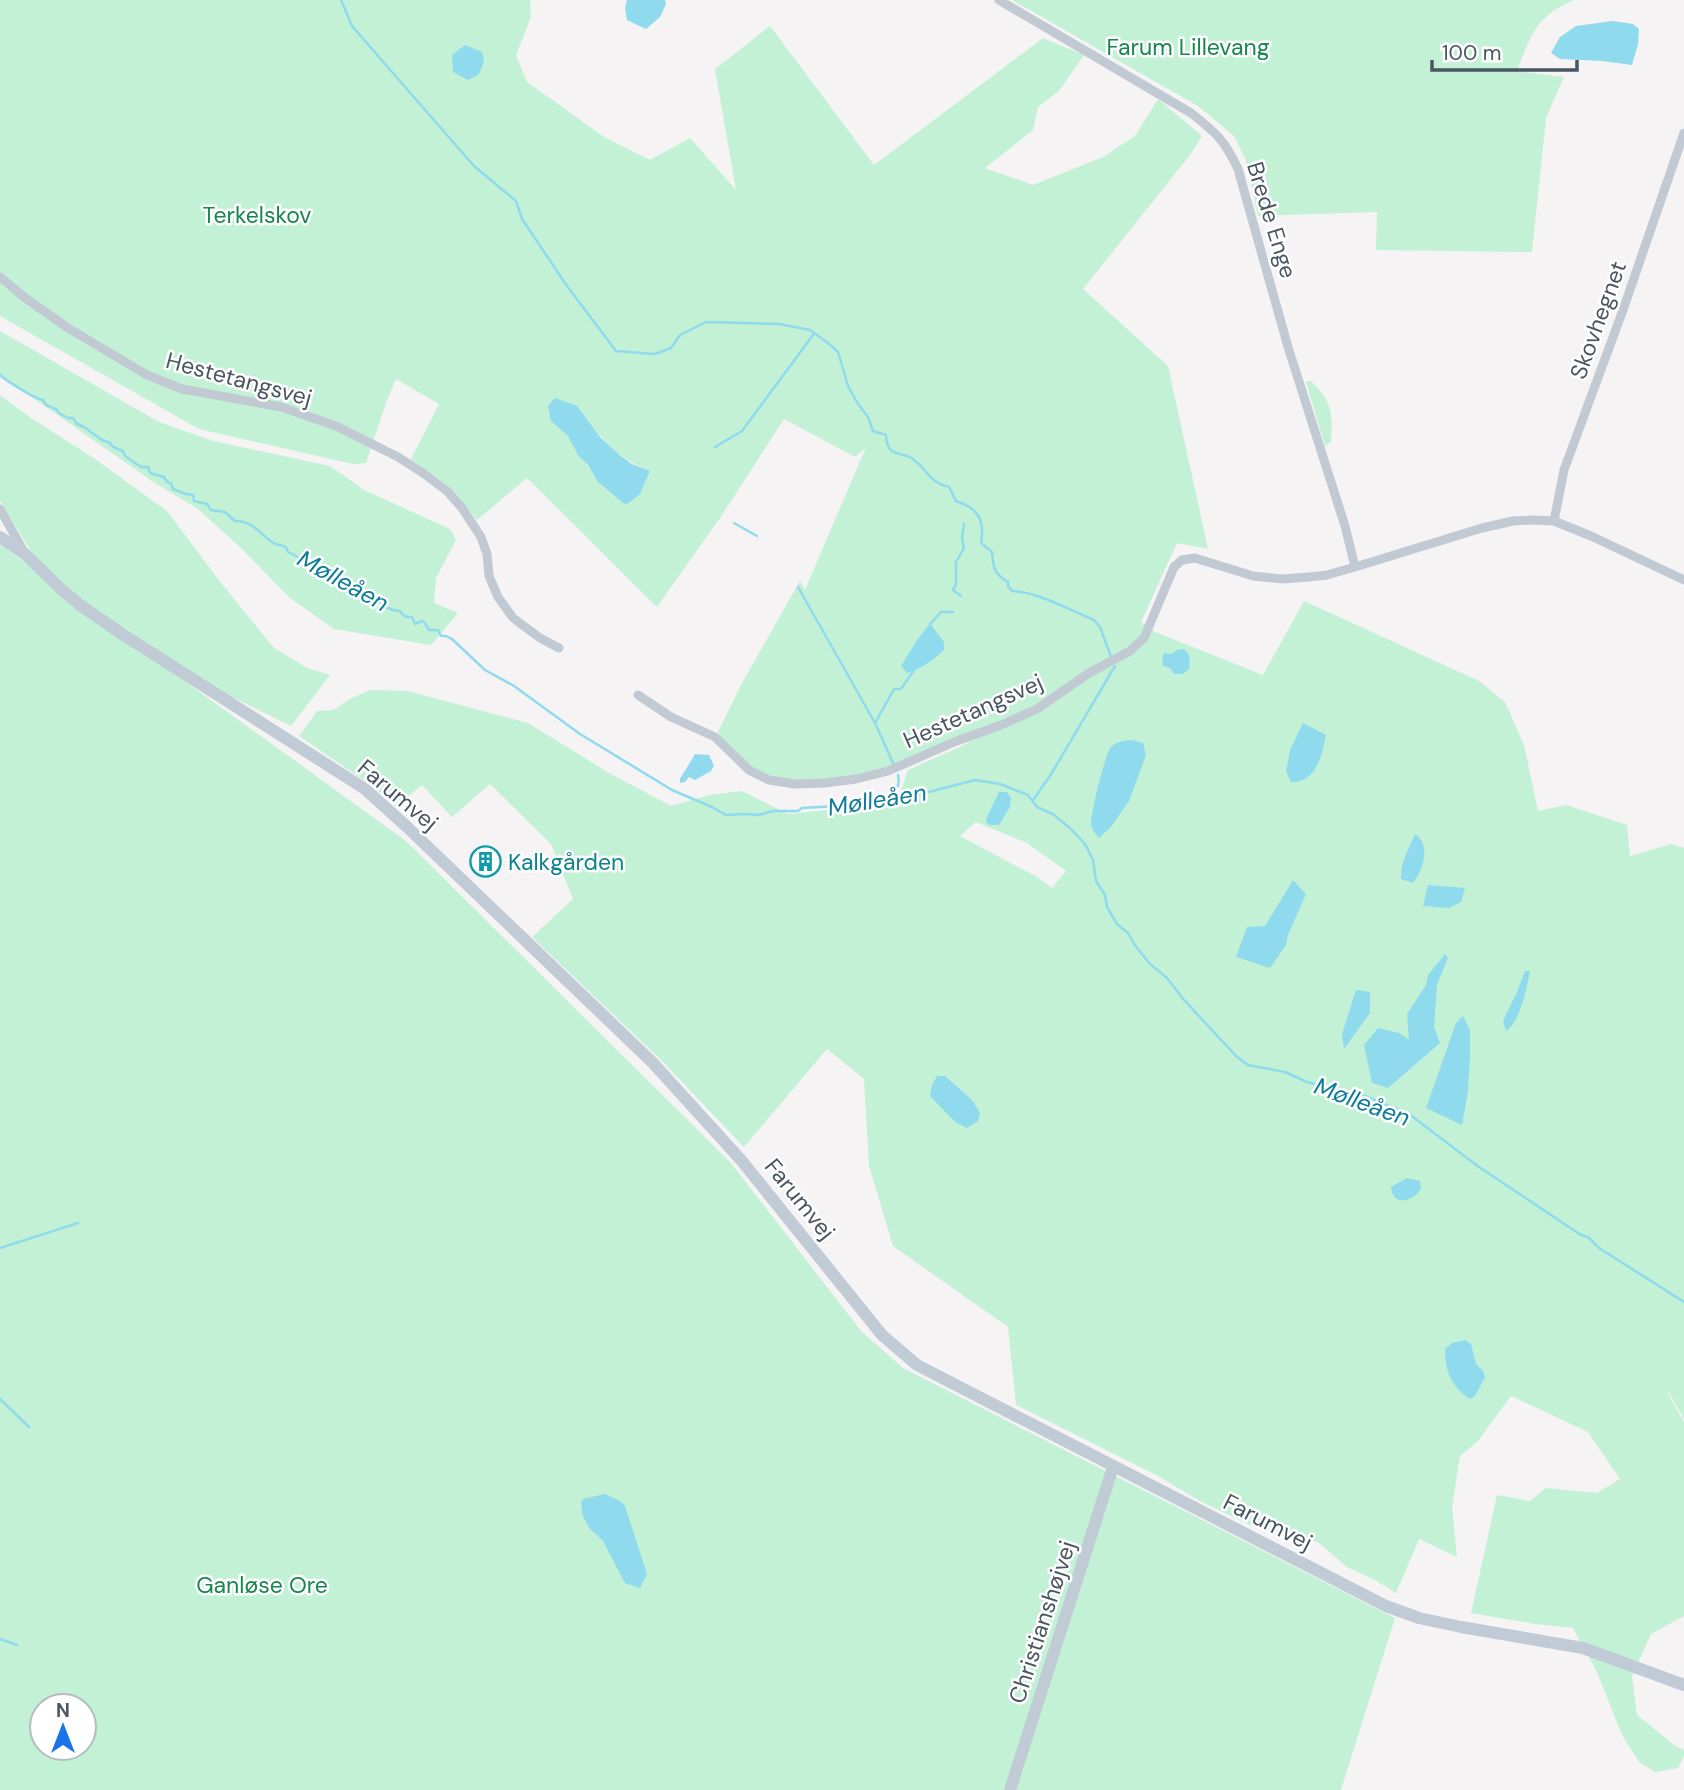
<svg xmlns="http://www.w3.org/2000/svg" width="1684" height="1790" viewBox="0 0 1684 1790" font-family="'DM Sans',sans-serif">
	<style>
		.green { fill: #c3f1d5; fill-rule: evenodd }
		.water { fill: #90daee }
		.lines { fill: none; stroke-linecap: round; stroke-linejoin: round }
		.stream { stroke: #90daee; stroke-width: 2.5 }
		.street { stroke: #c1cad2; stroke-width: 9 }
		.secondary { stroke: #c1cbd6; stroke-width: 12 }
		.labels { text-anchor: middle; stroke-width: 5; stroke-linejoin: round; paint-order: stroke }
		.park-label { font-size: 23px; fill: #17864f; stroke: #fff }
		.street-label { font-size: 23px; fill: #4a5661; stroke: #fff }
		.culture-label { font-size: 23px; fill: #0d838f; stroke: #fff; text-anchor: start }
		.water-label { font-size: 24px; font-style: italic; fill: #0c7c9b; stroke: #fff }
	</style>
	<rect width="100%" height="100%" fill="#f5f3f3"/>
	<path class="green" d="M0 0H530L531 17 516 55 527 82 604 137 650 160 690 138 736 190 715 69 770 26 874 165 1043 38 1084 55 1059 91 1038 107 1033 130 985 168 1033 185 1103 157 1135 136 1158 99 1202 136 1190 155 1083 289 1168 366 1208 549 1177 543 1141 622 1155 632 1263 675 1304 601 1479 681 1505 702 1524 745 1538 811 1566 805 1627 825 1630 856 1671 844 1684 848V1419L1669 1393 1667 1392 1684 1422V1616L1651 1634 1632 1676 1637 1715 1674 1745 1684 1750V1756L1678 1768 1655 1772 1639 1762 1622 1735 1597 1672 1573 1628 1535 1624 1471 1613 1497 1495 1530 1501 1546 1488 1597 1493 1620 1479 1588 1432 1511 1396 1477 1442 1460 1456 1452 1507 1457 1557 1419 1539 1396 1593 1375 1580 1347 1567 1318 1542 1292 1539 1248 1524 1200 1501 1158 1476 1016 1405 1008 1327 893 1246 869 1166 864 1079 827 1049 744 1147 661 1060 532 937 573 899 551 844 490 784 452 817 422 785 396 806 371 785 299 736 317 711 333 710 352 698 370 690 407 691 528 723 609 773 671 806 709 795 742 791 788 814 897 803 908 770 964 745 988 731 986 725C972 733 952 738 937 745 918 752 901 762 882 769 856 778 798 785 771 776 752 771 727 749 718 732L741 685 800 581 805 590 866 447 855 457 784 419 722 515 657 607 527 478 477 520 447 485 411 459 439 404 396 379 387 400 366 463 353 464 199 429 0 316ZM576 406C599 435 614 457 650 471L640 494 597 481C588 465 577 452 568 436ZM976 822 1027 843 1066 871 1052 888 1037 877 960 836Z
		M1012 0H1574C1536 16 1531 35 1517 71L1564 77 1546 118 1532 252 1376 250 1377 212 1258 216 1245 158 1234 136 1198 106Z
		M0 331 159 422 213 441 330 466 364 490 450 529 456 540 436 578 434 603 458 613 431 645 334 629 290 598 240 547 198 509 152 481 0 375Z
		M1308 381H1311C1332 402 1333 413 1331 442L1325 446 1306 382Z
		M0 395 31 418 92 457 167 511 221 583 274 648 307 668 330 675 291 726 216 689 104 616 65 586 32 553 0 501Z
		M0 544 179 677 406 841 731 1163 861 1331 903 1368 1395 1618 1341 1790H0ZM581 1503 642 1561 647 1574 614 1559 603 1541 589 1528 582 1514ZM42 1706H84V1748H42Z"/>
	<path class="water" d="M627 0H665L666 4 660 17 646 29 627 20 625 8Z
		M1613 21 1633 24 1639 29 1638 44 1632 65 1602 61 1560 59 1551 53 1560 37 1576 26Z
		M465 45 482 52 484 62 479 74 468 80 453 72 452 55Z
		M555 398 577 406 601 438 621 456 632 464 650 471 640 494 627 504 623 503 597 481 588 465 578 455 568 436 551 421 548 406Z
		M928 626H932L944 642V650C933 661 922 668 907 673L901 666 917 640Z
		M1183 649C1191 653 1190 661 1189 669L1183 674H1174L1170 668 1163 666 1162 659 1164 653 1171 654 1177 650Z
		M1303 723 1326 735C1322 756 1316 783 1291 782L1286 771 1290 750Z
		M1132 740 1143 743 1146 755 1129 801 1110 828 1099 838C1096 834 1092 830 1091 824 1091 812 1105 754 1111 747 1117 741 1124 741 1132 740Z
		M695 754 709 755 714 766 711 771 695 780 689 777 685 782 680 783V779Z
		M999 792H1007L1011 798 1010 807 999 825H990L987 823 986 819Z
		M1415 834C1431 845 1424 869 1413 883L1401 879C1400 863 1409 848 1415 834Z
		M1293 880 1306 894 1288 935 1286 945 1270 968 1236 957 1247 927 1265 926Z
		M1428 885 1465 888 1461 902 1449 908 1423 906Z
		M1445 954 1448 958 1437 985 1434 1027 1440 1043 1388 1088 1372 1083 1364 1045 1378 1028 1399 1033 1409 1040 1407 1014 1426 985 1428 975Z
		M1525 971H1530C1527 988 1520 1022 1506 1031L1503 1021 1517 992Z
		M1356 990 1370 992V1013L1344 1049 1342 1034Z
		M1463 1016 1470 1030V1057L1468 1091 1462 1125 1426 1108 1456 1023Z
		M937 1076H945L972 1100 980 1113 978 1121 967 1128 955 1122 930 1096 932 1085Z
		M1407 1178 1420 1181 1421 1189C1413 1201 1393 1208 1391 1187Z
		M1465 1340 1471 1344 1476 1364 1483 1371 1485 1377 1475 1396 1470 1399C1451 1387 1445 1371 1445 1349L1452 1343Z
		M605 1494 620 1501 625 1506 647 1574 640 1588 625 1583 603 1541 589 1528 582 1514 581 1503 583 1499Z"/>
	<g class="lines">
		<path class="stream" d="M341 0 352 26 392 72 474 166 516 201 522 219 567 286 616 351 655 354 671 348 680 335 706 322 779 324 810 330 828 343 838 352 848 386 858 404 868 417 873 431 886 435C886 441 887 447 892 451 898 455 907 454 913 459 929 471 927 481 949 487L956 501C978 508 985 520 981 543L992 552C993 567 994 574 1008 582V586L1012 591C1038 592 1070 610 1094 620L1100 627 1111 657
			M0 375C7 381 35 399 43 400L46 405 56 409 59 413 68 418H73L77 424 84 427 102 440 110 443 113 447 123 451 125 456 141 467H148L150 473 164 477 167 482 171 483 173 489 186 494 193 495 194 501 207 504 211 510 225 512 235 521C252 520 262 536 275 544 276 544 284 546 286 547L288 552 328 572C333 578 352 587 361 591 364 593 368 593 371 595 378 599 375 601 385 604L386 607 393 610 400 611C403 617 406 617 412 617L415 624 422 621 425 623 429 630H438L441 636H446L452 639 485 670 514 686 580 734 672 790 712 807 726 815 743 814 759 815 773 811H798L802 808 837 806 862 802H890L975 780 1000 784 1028 795 1037 807 1053 814 1072 830 1085 844 1093 860 1096 881 1105 895 1107 907 1117 924 1128 933 1134 944 1149 963 1167 978 1184 1000 1237 1057 1248 1065 1285 1072 1307 1082 1365 1096 1409 1114 1479 1167 1581 1235 1588 1237 1599 1248 1684 1302
			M715 447 742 431 813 335
			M734 523 757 536
			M798 587 875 723 894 765
			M961 596 953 590 956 584V562L964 548 962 538 964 524
			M929 628 931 623 941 612H953
			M875 723 894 689H901L914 670
			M894 800 893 791C900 786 899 782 898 775
			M1033 800 1050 776 1115 666
			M0 1248 78 1223
			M0 1399 29 1427
			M0 1639 17 1645"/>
		<path class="street" d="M999 0 1191 113C1216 133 1224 139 1238 169L1288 347 1345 526 1355 567
			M0 277 24 297 68 328 147 375 182 389 281 407 336 426 398 457 423 473 447 491 462 508 481 537 487 554 489 576 498 597 513 618 540 638 559 648
			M0 509 24 552
			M1554 521 1564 470 1623 310 1684 133
			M638 695 671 717 715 737 749 770 769 780 795 784 825 783 856 779 888 771 954 742 1001 725 1037 709 1089 673 1130 651 1144 638 1174 567 1182 560 1195 558 1253 576 1282 579 1309 577 1327 575 1355 567 1482 528 1513 521 1533 520 1554 521 1591 536 1684 580"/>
		<path class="secondary" d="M0 537 25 554 61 589 80 605 122 634 365 789 406 826 653 1063 741 1160 882 1335 917 1365 1386 1606 1419 1618 1461 1627 1583 1648 1684 1685
			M1010 1790 1113 1467"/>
	</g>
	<defs>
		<symbol id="building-ring" viewBox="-11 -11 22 22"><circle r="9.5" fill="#fff" stroke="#0f9aa8" stroke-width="1.5"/><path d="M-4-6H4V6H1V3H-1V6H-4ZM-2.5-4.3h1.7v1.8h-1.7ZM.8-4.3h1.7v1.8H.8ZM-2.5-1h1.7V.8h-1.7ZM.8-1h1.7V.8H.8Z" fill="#0f9aa8"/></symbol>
	</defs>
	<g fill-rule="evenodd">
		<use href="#building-ring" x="468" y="844" width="35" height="35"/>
	</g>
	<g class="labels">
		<g class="park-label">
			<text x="1188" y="55">Farum Lillevang</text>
			<text x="257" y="223">Terkelskov</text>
			<text x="262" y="1593">Ganløse Ore</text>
		</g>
		<g class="street-label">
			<text transform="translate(1272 220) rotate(73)" y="8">Brede Enge</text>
			<text transform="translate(1598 320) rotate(-70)" y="8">Skovhegnet</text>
			<text transform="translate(239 379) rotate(15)" y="8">Hestetangsvej</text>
			<text transform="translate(973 711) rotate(-24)" y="8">Hestetangsvej</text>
			<text transform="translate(398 795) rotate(40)" y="8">Farumvej</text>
			<text transform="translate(800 1199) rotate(51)" y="8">Farumvej</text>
			<text transform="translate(1268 1522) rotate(27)" y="8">Farumvej</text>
			<text transform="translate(1042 1622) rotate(-72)" y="8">Christianshøjvej</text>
		</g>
		<g class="culture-label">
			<text x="508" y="870">Kalkgården</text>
		</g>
		<g class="water-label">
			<text transform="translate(343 581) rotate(29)" y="8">Mølleåen</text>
			<text transform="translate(877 800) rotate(-9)" y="8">Mølleåen</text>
			<text transform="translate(1362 1102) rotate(20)" y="8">Mølleåen</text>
		</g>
	</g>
	<g transform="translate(63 1727)"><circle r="33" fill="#ffffff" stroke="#b7bbc0" stroke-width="2"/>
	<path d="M0-5L12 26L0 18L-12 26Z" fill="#1a73e8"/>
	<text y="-10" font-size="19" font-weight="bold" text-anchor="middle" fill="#4a5661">N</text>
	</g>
	<path d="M1432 60v10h145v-10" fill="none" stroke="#4a5661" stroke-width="3.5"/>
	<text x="1442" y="60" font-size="21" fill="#4a5661" stroke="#ffffff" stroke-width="5" paint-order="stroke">100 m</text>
</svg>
